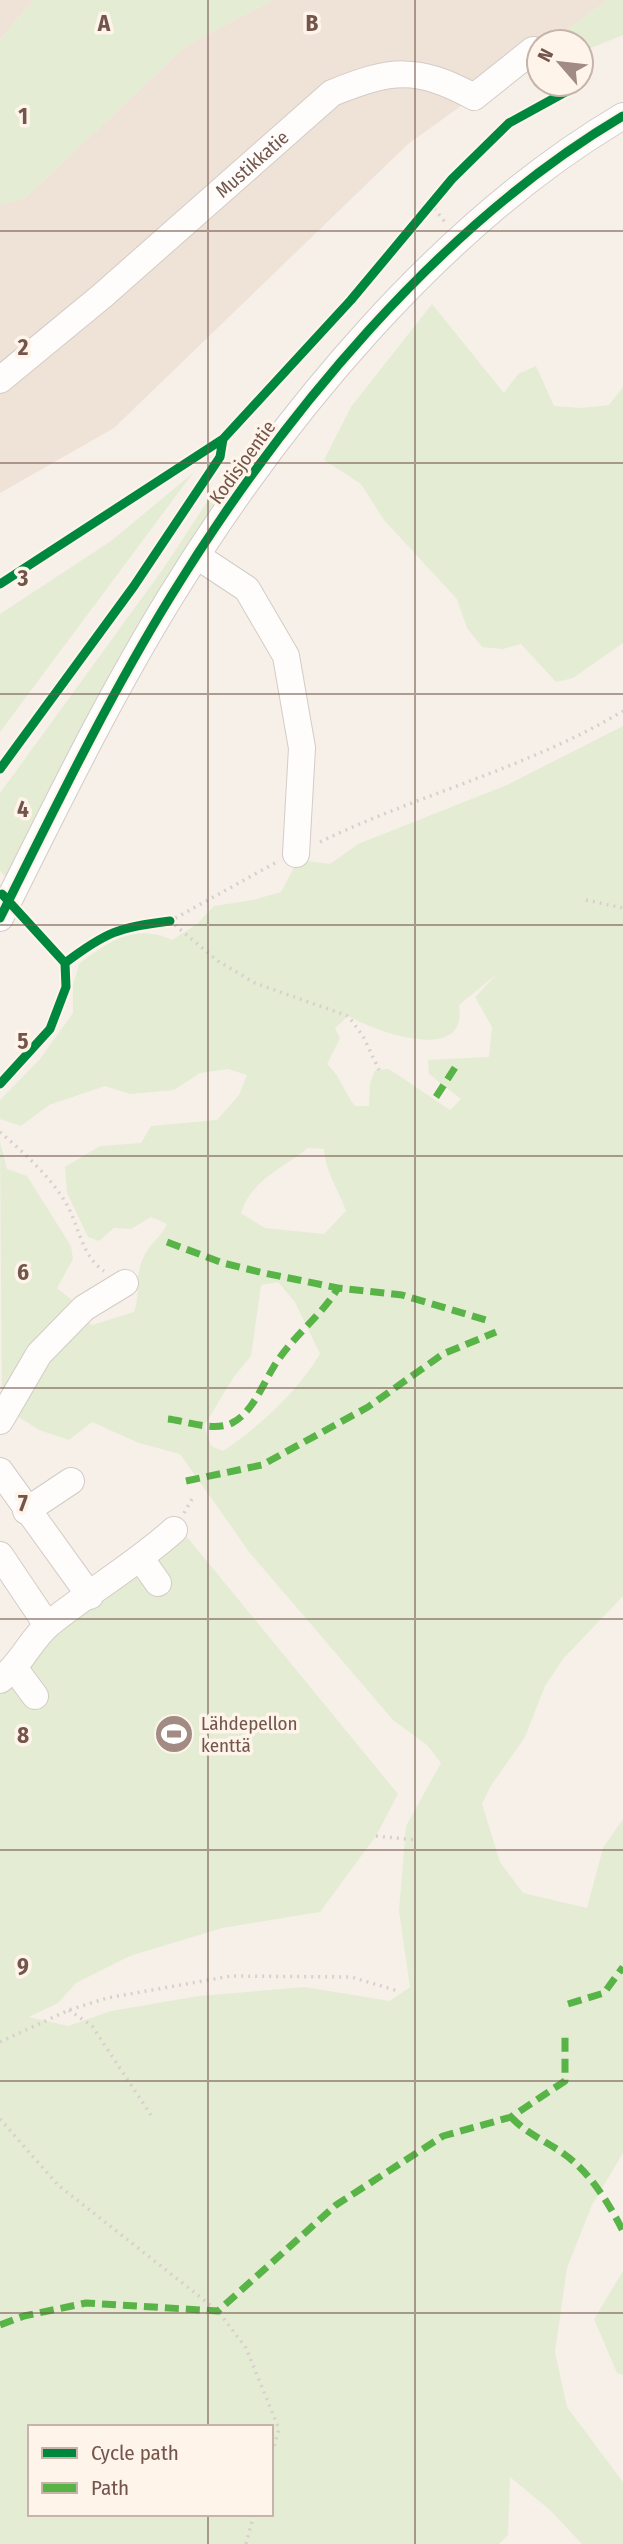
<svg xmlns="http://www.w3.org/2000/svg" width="623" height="2544" viewBox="0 0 623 2544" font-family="'Fira Sans Condensed',sans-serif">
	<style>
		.residential { fill: #efe2d7 }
		.green { fill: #e4ecd4; fill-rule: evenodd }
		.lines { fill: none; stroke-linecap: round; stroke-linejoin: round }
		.minor-casing { stroke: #d4cbc6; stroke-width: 28 }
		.path { stroke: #d9d0cd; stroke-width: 3.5; stroke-dasharray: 2 5; stroke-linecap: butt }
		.minor { stroke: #fefdfc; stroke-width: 26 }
		.quiet { stroke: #59b447; stroke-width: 7; stroke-dasharray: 14 7; stroke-linecap: butt }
		.cycleway-casing { stroke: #fef4ea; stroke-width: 13 }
		.cycleway { stroke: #00873e; stroke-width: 9 }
		.grid { fill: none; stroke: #73554b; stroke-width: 2; stroke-opacity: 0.55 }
		.labels { text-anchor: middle; stroke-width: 7; stroke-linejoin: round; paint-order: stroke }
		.street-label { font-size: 19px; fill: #73554b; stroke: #fef4ea }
		.poi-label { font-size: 19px; fill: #73554b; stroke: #fef4ea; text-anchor: start }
		.grid-label { font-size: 23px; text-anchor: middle; font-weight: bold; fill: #73554b; stroke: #fef4ea; stroke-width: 7; stroke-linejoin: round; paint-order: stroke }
	</style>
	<rect width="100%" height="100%" fill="#f6f0e9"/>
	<path class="residential" d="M0 0H33L0 40Z
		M272 0H608L550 42H539V50L408 144 114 428 0 493V205L25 198 186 46Z"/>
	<path class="green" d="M33 0H272L186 46 25 198 0 205V40Z
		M608 0H623V35L581 52V42H550Z
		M432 304 504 393 518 374 536 366 554 406 581 408 609 405 623 387V643L573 678 556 682 521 644 503 649 482 647 467 628 457 599 384 520 361 484 324 460 351 407Z
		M228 470 233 477C147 605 76 740 6 877L0 871V793L163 569Z
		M193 473 0 732V614L111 541Z
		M623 726V1596L563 1659 545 1686 525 1737 490 1787 482 1804 500 1862 523 1893 587 1908 603 1848 623 1819V2153L592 2205 567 2268 555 2352 567 2407 623 2482V2544H582L551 2511 510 2477 508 2535 499 2544H0V1674L187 1537 398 1794 376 1836 320 1912 222 1928 130 1956 76 1983 58 2003 29 2017 68 2026 111 2011 199 1996 305 1987 390 2001 410 1987 399 1911 406 1826 441 1763 427 1745 393 1720 250 1553 180 1454 139 1443 92 1422 69 1440 39 1430 2 1406 0 1142 7 1169 27 1176 71 1246 73 1259 57 1288 78 1305 84 1319 92 1325 134 1312C141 1294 134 1275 144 1256 149 1245 161 1237 167 1224L151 1217 131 1229 114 1228 99 1241 88 1237 67 1193 65 1167 100 1146 141 1143 151 1126 217 1120 239 1095 247 1075 228 1069 200 1073 174 1090 130 1094 105 1086 49 1105 21 1126 0 1119V1100L40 1059 73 1013V985L79 964C110 941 134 923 172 940L197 924 214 906 253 900 281 892 298 860 330 864 358 844 507 785ZM497 974 475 997 492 1027 489 1057 428 1060 429 1074 461 1099 450 1110 389 1069 375 1070 370 1084 369 1106H355C344 1092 341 1077 327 1064L340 1038 335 1028 348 1016C373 1030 469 1067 459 1005ZM308 1148 324 1149C325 1172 339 1190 346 1211L324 1234 265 1228 241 1213C252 1179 282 1169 308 1148ZM278 1282 295 1302 320 1354C297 1392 260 1426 223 1451L211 1446 204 1426 233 1378 251 1356 261 1285ZM30 2427H271V2514H30Z
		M623 2271V2375L617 2373 594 2319Z"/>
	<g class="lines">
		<defs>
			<g id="minor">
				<path id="s1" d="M0 380 102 296 332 93C391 69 417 66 474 97L533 50"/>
				<path d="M197 556 247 589 286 656 302 748 296 854"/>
				<path d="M0 918C54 810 107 700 171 596 281 417 440 224 623 116"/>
				<path d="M0 1421 39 1354 84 1308 125 1283"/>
				<path d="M0 1471 90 1596"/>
				<path d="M26 1511 71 1481"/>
				<path d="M0 1555 47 1625"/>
				<path d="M141 1559 158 1583"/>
				<path d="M15 1669 35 1696"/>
				<path d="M0 1680C21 1665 30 1640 49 1624 90 1591 135 1565 174 1530"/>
			</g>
		</defs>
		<use href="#minor" class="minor-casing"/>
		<path class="path" d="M430 203 445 222
			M320 842C419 794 528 768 623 711
			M275 863 170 921 218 961 255 983 348 1016 363 1036 379 1070
			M586 900 623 908
			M0 1132C24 1153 51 1177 67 1205 79 1226 82 1257 104 1271
			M184 1513 192 1499
			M376 1836 416 1840
			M69 2010 92 2026 151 2115
			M0 2042 69 2010 107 1998 231 1976 351 1977 398 1991
			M0 2119 58 2185 218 2311 246 2348 279 2429 271 2457
			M246 2544 254 2514"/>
		<use href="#minor" class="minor"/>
		<path class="quiet" d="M436 1097 456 1066
			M167 1242 223 1263 264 1273 338 1288 402 1295 486 1320
			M168 1419C186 1421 214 1432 232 1423 252 1413 262 1386 273 1368 291 1337 320 1318 338 1288
			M186 1481 262 1465 368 1407 443 1354 496 1332
			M568 2004 604 1993 623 1967
			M511 2117C527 2134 546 2141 564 2154 590 2172 609 2204 623 2231
			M0 2325 24 2316 86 2303 218 2311 336 2205 443 2136 511 2117 565 2081V2032"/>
		<defs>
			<path id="cycleway" d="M0 584 223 439
				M0 769 134 586 220 457 223 439 351 300 452 179 509 123 580 84
				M0 918C54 810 107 700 171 596 281 417 440 224 623 116
				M65 963C106 932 119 927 170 921
				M0 1084 50 1029 66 987 65 963 2 894"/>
		</defs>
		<use href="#cycleway" class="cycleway-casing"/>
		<use href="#cycleway" class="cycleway"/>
	</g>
	<path class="grid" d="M208 0V2427M415 0V2544M0 231H623M0 463H623M0 694H623M0 925H623M0 1156H623M0 1388H623M0 1619H623M0 1850H623M0 2081H623M0 2313H623M208 2514V2544"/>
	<defs>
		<symbol id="stadium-disc" viewBox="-11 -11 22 22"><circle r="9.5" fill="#a18b82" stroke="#fef4ea"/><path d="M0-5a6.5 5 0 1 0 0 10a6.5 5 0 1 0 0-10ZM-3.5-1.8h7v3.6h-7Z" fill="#fff"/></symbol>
	</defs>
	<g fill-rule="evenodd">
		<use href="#stadium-disc" x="152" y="1712" width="44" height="44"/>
	</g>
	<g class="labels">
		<g class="street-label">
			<text dy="7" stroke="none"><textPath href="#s1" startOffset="332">Mustikkatie</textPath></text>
			<text transform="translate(242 462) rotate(-54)" y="7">Kodisjoentie</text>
		</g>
		<g class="poi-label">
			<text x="201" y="1730">Lähdepellon<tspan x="201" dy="22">kenttä</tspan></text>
		</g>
	</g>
	<g class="grid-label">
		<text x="104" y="31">A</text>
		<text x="312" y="31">B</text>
		<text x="23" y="124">1</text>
		<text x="23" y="355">2</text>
		<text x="23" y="586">3</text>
		<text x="23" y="817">4</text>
		<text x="23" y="1049">5</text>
		<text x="23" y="1280">6</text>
		<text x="23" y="1511">7</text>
		<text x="23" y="1743">8</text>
		<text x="23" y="1974">9</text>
	</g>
	<rect x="28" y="2425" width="245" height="91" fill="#fef4ea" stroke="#c6b4aa" stroke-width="2"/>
	<rect x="42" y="2448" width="35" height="10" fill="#00873e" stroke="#c6b4aa" stroke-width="2"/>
	<text x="91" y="2460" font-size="21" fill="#73554b">Cycle path</text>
	<rect x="42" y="2483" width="35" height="10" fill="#59b447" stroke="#c6b4aa" stroke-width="2"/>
	<text x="91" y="2495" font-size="21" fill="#73554b">Path</text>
	<g transform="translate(560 63) rotate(298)"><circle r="33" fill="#fef4ea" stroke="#c6b4aa" stroke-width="2"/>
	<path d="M0-5L12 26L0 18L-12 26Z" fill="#a18b82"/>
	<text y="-10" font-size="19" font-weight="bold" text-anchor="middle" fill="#73554b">N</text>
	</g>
</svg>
